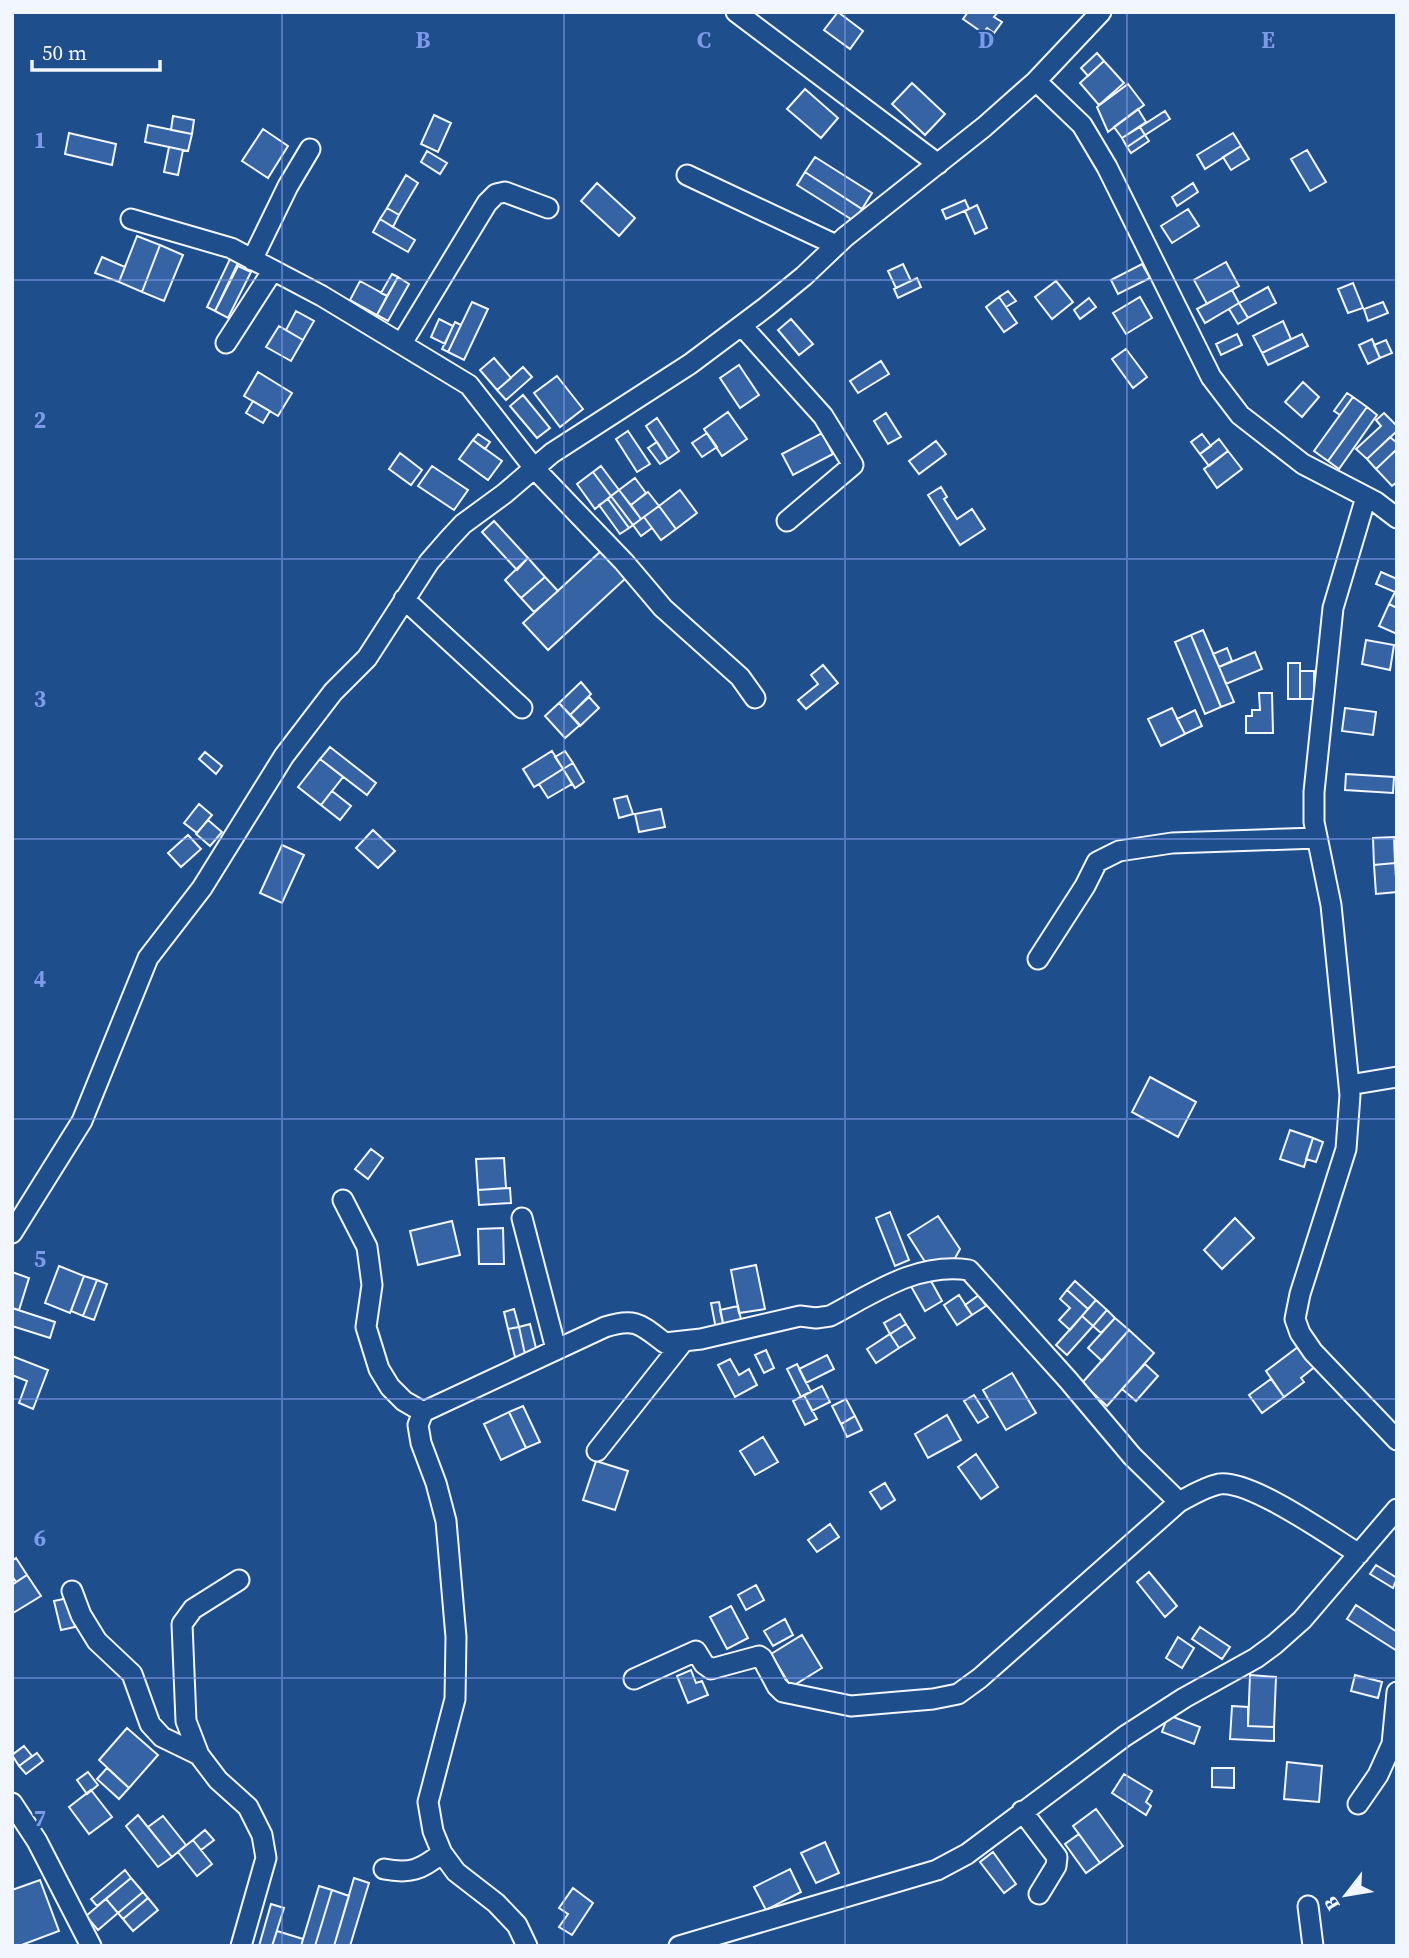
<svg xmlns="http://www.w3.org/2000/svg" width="1409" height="1958" viewBox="0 0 1409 1958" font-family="'Source Serif 4',serif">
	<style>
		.building { fill: #3563a3; stroke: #f2f6ff; stroke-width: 2 }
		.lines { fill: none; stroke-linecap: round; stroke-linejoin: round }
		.minor-casing { stroke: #f2f6ff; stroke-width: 23 }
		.minor { stroke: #1f4e8c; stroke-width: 19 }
		.grid { fill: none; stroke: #7d9aea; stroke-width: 2; stroke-opacity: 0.55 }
		.grid-label { font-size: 23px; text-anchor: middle; font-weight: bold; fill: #7d9aea; stroke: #1f4e8c; stroke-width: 5; stroke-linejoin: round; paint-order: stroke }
	</style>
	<rect width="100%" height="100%" fill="#1f4e8c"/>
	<path class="building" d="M838 12 863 31 850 49 824 30Z
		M968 12H998L994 17 1002 22 994 33 987 28 983 33 963 19Z
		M1097 53 1104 61 1088 76 1081 68Z
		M1104 61 1124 83 1099 105 1080 83Z
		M912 83 945 114 925 135 892 104Z
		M1128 84 1144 105 1108 132 1097 107Z
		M805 89 838 118 821 138 787 109Z
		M1138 109 1146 122 1122 138 1114 127Z
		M1165 111 1170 119 1145 135 1140 127Z
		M434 115 451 123 438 152 421 144Z
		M173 116 194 120 192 134 171 130Z
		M148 125 192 134 188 151 145 142Z
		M1140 127 1145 135 1127 147 1122 138Z
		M263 129 288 146 268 178 242 161Z
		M69 133 116 144 112 165 65 154Z
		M1233 133 1241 146 1205 169 1197 155Z
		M1145 135 1149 141 1131 153 1127 147Z
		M1241 146 1249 159 1231 170 1223 157Z
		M169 147 183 150 178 175 164 172Z
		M1307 150 1326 182 1310 191 1291 159Z
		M427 151 447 163 440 174 421 162Z
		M815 157 872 193 862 209 805 172Z
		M805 172 862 209 854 221 797 185Z
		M406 175 418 183 399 215 387 208Z
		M597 183 635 218 619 236 581 201Z
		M1193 183 1198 192 1177 206 1172 197Z
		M965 200 969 209 946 219 942 210Z
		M977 205 987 228 975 234 965 211Z
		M387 208 399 215 393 227 380 219Z
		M1188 209 1199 226 1172 243 1161 226Z
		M380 219 415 240 408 252 373 232Z
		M137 236 160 245 142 292 119 282Z
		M160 245 183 255 164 301 142 292Z
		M102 257 125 267 119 282 95 273Z
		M230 259 238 263 215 311 207 307Z
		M1226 262 1239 286 1207 304 1194 280Z
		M903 264 911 281 896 288 888 271Z
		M1142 264 1150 278 1118 294 1111 280Z
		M238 266 251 272 228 318 215 311Z
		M392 274 398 277 387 296 381 293Z
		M398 277 409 284 388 321 377 315Z
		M917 278 921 287 898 298 894 289Z
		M360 281 387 296 377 315 350 300Z
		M1056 281 1073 302 1052 319 1035 297Z
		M1353 283 1363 308 1348 313 1338 289Z
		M1268 287 1276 303 1248 318 1239 303Z
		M1232 290 1239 303 1205 323 1197 309Z
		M1008 291 1016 301 1006 307 999 297Z
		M999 297 1017 323 1004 332 986 307Z
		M1140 297 1152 318 1126 334 1113 313Z
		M1089 298 1096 307 1080 319 1074 310Z
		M472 302 488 309 464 360 448 352Z
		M1383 302 1388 313 1368 321 1364 309Z
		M1239 303 1248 318 1238 324 1229 309Z
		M296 311 314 321 303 340 286 330Z
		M439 319 453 326 445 344 431 337Z
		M791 319 813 344 799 355 778 330Z
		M1283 321 1291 339 1262 353 1253 336Z
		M455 322 461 325 448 352 442 349Z
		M279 326 303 340 291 361 266 347Z
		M1237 334 1242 345 1221 355 1216 344Z
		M1302 334 1308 346 1268 365 1262 353Z
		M1372 339 1380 358 1368 364 1359 345Z
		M1386 340 1392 353 1380 358 1374 345Z
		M1126 349 1147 377 1133 388 1112 359Z
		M494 358 511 378 497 390 480 370Z
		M881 361 889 374 858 393 850 381Z
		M739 365 759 395 740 408 720 378Z
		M523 367 532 377 506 400 497 390Z
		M258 372 292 393 278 416 244 396Z
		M557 376 583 409 560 427 534 393Z
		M1303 382 1319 397 1302 417 1285 402Z
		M1347 393 1353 397 1340 415 1334 411Z
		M523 395 550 428 537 438 510 406Z
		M1353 397 1367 407 1328 461 1314 451Z
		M253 401 270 411 263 423 246 413Z
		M1367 407 1377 415 1339 469 1328 461Z
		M728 412 747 439 722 456 704 429Z
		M886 413 901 437 888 444 874 421Z
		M1384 413 1397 426V431L1367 459 1356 449 1381 426 1376 420Z
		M657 418 679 451 668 459 646 426Z
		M628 431 650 464 637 472 616 439Z
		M707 433 717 447 702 457 692 443Z
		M822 433 833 454 793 475 782 454Z
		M478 434 490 442 485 449 473 440Z
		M1202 434 1211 446 1200 454 1191 442Z
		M1390 437 1397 443V449L1376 469 1367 459Z
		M1219 439 1228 451 1209 466 1200 454Z
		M473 440 502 461 488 480 459 459Z
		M936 441 946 454 919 474 909 461Z
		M657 442 668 459 660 464 648 448Z
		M1397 449V482L1392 486 1376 469Z
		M1228 451 1242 469 1217 488 1204 469Z
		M400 453 422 470 411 485 389 469Z
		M432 466 468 490 454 510 418 486Z
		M601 466 619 490 611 496 593 472Z
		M593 472 611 496 595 509 577 484Z
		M635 478 646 493 631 505 619 490Z
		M941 487 947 497 944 499 957 519 972 509 985 529 960 545 928 495Z
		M619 490 641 519 633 525 611 496Z
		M680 490 697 513 676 529 659 506Z
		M648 492 659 506 641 519 631 505Z
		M611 496 633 525 629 528 608 499Z
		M608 499 629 528 620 534 599 505Z
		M659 506 676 529 661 540 644 517Z
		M644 517 652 528 641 536 633 525Z
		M494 521 528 558 517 570 482 532Z
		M601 551 626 578 548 650 523 623Z
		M528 558 545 577 521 598 505 580Z
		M1381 572 1397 579V608L1389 604 1395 592 1376 584Z
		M545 577 558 591 534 612 521 598Z
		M1389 604 1397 608V634L1379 626Z
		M1203 630 1234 702 1221 707 1191 635Z
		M1191 635 1221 707 1205 714 1175 642Z
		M1366 640 1394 645 1390 670 1362 664Z
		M1227 648 1232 661 1219 667 1213 654Z
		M1255 652 1262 669 1226 684 1219 667Z
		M1288 663H1300V699H1288Z
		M823 665 838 683 806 709 798 700 818 684 811 675Z
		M1300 671H1314V699H1300Z
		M581 682 591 694 570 715 559 703Z
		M1259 693H1272L1273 733H1246V716H1252V710H1260Z
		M589 697 599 708 580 726 570 715Z
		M559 703 580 725 565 738 545 716Z
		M1172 708 1185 734 1161 746 1148 719Z
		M1345 708 1376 712 1373 735 1342 731Z
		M1195 710 1202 726 1185 734 1177 719Z
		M330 747 376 783 367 795 320 759Z
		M552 751 563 769 534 787 523 769Z
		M565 751 573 763 563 769 555 757Z
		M205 752 222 766 216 774 199 759Z
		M320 759 343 777 321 805 298 787Z
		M573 763 584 782 575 788 563 769Z
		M563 769 572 784 548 798 539 784Z
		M1346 774 1394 777 1393 793 1345 790Z
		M332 791 351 806 340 820 321 805Z
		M627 796 633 814 619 818 614 799Z
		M199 804 212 815 197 833 184 823Z
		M661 809 665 827 639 832 635 814Z
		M208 820 222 832 210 846 196 834Z
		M373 830 395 851 378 868 356 848Z
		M188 835 201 849 181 867 168 853Z
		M1394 837 1395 863 1374 865 1373 838Z
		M282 845 304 855 282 903 260 893Z
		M1395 863 1397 892 1376 894 1374 865Z
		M1150 1077 1196 1102 1178 1137 1132 1112Z
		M1290 1130 1313 1138 1304 1167 1280 1159Z
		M1313 1138 1323 1142 1316 1162 1306 1159Z
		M371 1149 383 1158 368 1179 355 1169Z
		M504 1158 506 1188 478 1190 476 1159Z
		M510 1188 511 1203 479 1205 478 1190Z
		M890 1212 909 1260 895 1266 876 1218Z
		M938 1216 960 1249 954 1260 927 1265 908 1235Z
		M1235 1218 1254 1238 1222 1269 1204 1250Z
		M452 1221 460 1255 418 1265 410 1231Z
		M503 1228 504 1264H479L478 1229Z
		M756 1265 765 1309 739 1313 731 1270Z
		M59 1266 84 1276 70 1313 45 1303Z
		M12 1272 29 1278 19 1310 12 1308Z
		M926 1272 942 1301 925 1311 908 1281Z
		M84 1276 97 1280 83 1316 71 1311Z
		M97 1280 107 1284 94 1320 83 1316Z
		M1075 1281 1096 1300 1088 1309 1067 1290Z
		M1067 1290 1088 1309 1070 1330 1059 1320 1070 1308 1060 1299Z
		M959 1295 972 1315 957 1325 944 1305Z
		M979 1295 986 1306 972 1315 965 1305Z
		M1096 1300 1107 1310 1093 1326 1082 1316Z
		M719 1302 724 1328 716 1329 711 1303Z
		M738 1306 742 1324 724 1328 720 1310Z
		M12 1308 55 1322 50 1338 12 1326Z
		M514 1309 519 1327 508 1329 504 1312Z
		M1107 1310 1115 1318 1101 1333 1093 1326Z
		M900 1314 906 1324 890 1334 884 1323Z
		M1082 1316 1093 1326 1067 1355 1056 1345Z
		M1115 1318 1129 1330 1102 1361 1088 1348Z
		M530 1324 538 1356 526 1359 519 1327Z
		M906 1324 915 1338 899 1348 890 1334Z
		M519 1327 526 1359 516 1361 508 1329Z
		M1129 1330 1154 1353 1107 1406 1082 1383Z
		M890 1334 899 1348 876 1363 867 1349Z
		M1302 1344 1317 1365 1301 1378 1304 1382 1284 1397 1266 1371Z
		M766 1350 774 1368 764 1373 755 1355Z
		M827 1355 834 1369 806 1383 799 1369Z
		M12 1356 48 1370 33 1409 19 1403 27 1381 12 1375Z
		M730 1359 739 1375 749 1369 757 1385 735 1397 718 1365Z
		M797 1364 811 1392 801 1397 787 1369Z
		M1145 1364 1158 1376 1136 1401 1122 1389Z
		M1012 1373 1036 1413 1006 1430 983 1390Z
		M1271 1379 1284 1397 1262 1413 1249 1395Z
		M822 1386 830 1402 812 1411 804 1395Z
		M804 1395 817 1419 805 1425 793 1401Z
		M974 1395 988 1417 978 1423 964 1401Z
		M846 1399 855 1416 841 1424 832 1406Z
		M523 1406 540 1442 526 1448 509 1412Z
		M509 1412 526 1448 501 1460 484 1424Z
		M947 1415 961 1440 928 1458 915 1434Z
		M855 1416 862 1430 847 1437 841 1424Z
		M763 1437 778 1462 755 1475 740 1451Z
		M976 1454 998 1487 981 1499 958 1467Z
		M596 1461 628 1471 615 1510 583 1500Z
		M885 1483 895 1500 881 1509 870 1492Z
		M830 1524 839 1537 817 1552 808 1540Z
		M16 1558 27 1575 16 1582 12 1576V1561Z
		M1376 1565 1397 1578 1393 1588 1370 1574Z
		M1149 1572 1177 1606 1165 1617 1137 1582Z
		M27 1575 41 1596 13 1613 12 1585Z
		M756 1585 764 1600 746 1610 738 1595Z
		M68 1598 75 1627 61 1630 54 1601Z
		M1356 1605 1397 1632V1651L1347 1619Z
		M731 1606 748 1638 727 1649 710 1617Z
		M785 1619 793 1635 773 1646 764 1631Z
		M1200 1627 1230 1647 1222 1659 1192 1639Z
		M802 1635 822 1668 791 1687 771 1654Z
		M1178 1637 1194 1648 1182 1668 1166 1658Z
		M691 1670 696 1683 702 1681 708 1695 688 1703 677 1676Z
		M1250 1675 1276 1677 1274 1727 1248 1726Z
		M1355 1675 1382 1682 1378 1698 1351 1691Z
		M1232 1706 1248 1707V1726L1274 1727V1741L1230 1739Z
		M1168 1715 1200 1727 1194 1744 1162 1732Z
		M127 1728 158 1755 129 1788 99 1760Z
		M24 1746 32 1756 19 1766 12 1755Z
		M37 1753 43 1761 26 1774 19 1766Z
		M1287 1762 1322 1766 1319 1802 1284 1799Z
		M107 1768 129 1788 119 1799 97 1779Z
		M1212 1768H1234V1788L1212 1787Z
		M88 1772 98 1785 87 1794 77 1780Z
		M1124 1774 1152 1791 1146 1802 1151 1806 1146 1815 1112 1793Z
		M91 1790 112 1817 89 1834 69 1807Z
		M1096 1809 1123 1846 1100 1863 1073 1826Z
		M138 1815 172 1857 158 1867 126 1826Z
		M163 1816 186 1845 172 1857 148 1827Z
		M205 1830 214 1840 201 1850 193 1840Z
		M1079 1834 1100 1863 1086 1873 1065 1844Z
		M193 1840 212 1864 197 1876 178 1852Z
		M825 1842 839 1873 816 1883 801 1853Z
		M993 1852 1016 1884 1004 1893 980 1862Z
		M790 1869 801 1892 766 1910 754 1887Z
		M125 1870 131 1878 97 1906 91 1899Z
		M131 1878 143 1892 118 1913 106 1899Z
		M354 1878 369 1883 350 1946H334Z
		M40 1880 59 1931 19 1946H12V1890Z
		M319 1886 332 1890 315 1946H301Z
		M573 1888 593 1903 572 1935 559 1927 568 1914 559 1908Z
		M332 1890 349 1896 334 1946H315Z
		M143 1892 148 1898 123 1919 118 1913Z
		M148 1898 158 1910 133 1931 123 1919Z
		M106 1899 118 1913 98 1930 86 1916Z
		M271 1904 284 1908 272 1946H259Z
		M277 1931 303 1939 301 1946H272Z"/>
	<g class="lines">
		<defs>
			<path id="minor" d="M736 12 938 164
				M1036 81 1082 125 1107 167 1211 377 1240 415 1303 464 1376 502 1397 518
				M687 175 836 245
				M131 219 231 248 322 296 469 385 534 468 624 562 663 608 740 677 755 698
				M252 260 288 186 310 149
				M742 326 823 416 853 465 787 521
				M226 343 273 270
				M402 343 487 203 496 194 505 192 548 208
				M1366 497 1333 608 1314 792V822L1331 905 1350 1095 1346 1149 1300 1294 1295 1319 1300 1333 1313 1352 1397 1440
				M404 599 522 708
				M1038 959 1085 886 1097 862 1119 851 1172 843 1317 838
				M1349 1085 1397 1077
				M343 1200 367 1247 372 1285 366 1327 379 1369 390 1387 404 1401 423 1412
				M522 1218 556 1349
				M12 1233 82 1121 148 958 202 888 284 756 333 692 367 658 429 562 449 539 463 524 504 494 552 453 690 364 766 307 804 276 845 237 984 127 1036 81 1101 12
				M597 1451 683 1342
				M239 1580 193 1609 182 1624 186 1721 199 1755 218 1780 248 1807 262 1835 266 1858 241 1946
				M72 1591 81 1615 97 1641 132 1674 150 1724 162 1737 199 1755
				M634 1679 696 1651 704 1664 711 1669 759 1656 762 1658 777 1686 783 1692 851 1706 933 1699 958 1694 980 1678 1179 1502C1192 1495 1205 1487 1219 1484 1250 1479 1330 1536 1359 1554
				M12 1803 37 1841 91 1946
				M1358 1804 1378 1775 1392 1744 1397 1692
				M1022 1811 1057 1857 1056 1866 1039 1894
				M384 1869C410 1874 421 1870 442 1853
				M1308 1906 1313 1946
				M527 1946 517 1925 496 1903 456 1872 442 1853 433 1831 428 1802 455 1699 456 1637 446 1521 436 1483 421 1443 418 1425 423 1412 605 1327C636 1317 641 1325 665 1343L701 1339 800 1316 816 1318 830 1316C874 1293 917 1262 969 1270L1068 1380 1132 1456 1179 1502
				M679 1946 937 1870 967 1854 1125 1736 1184 1698 1256 1658 1275 1644 1302 1620 1397 1509"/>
		</defs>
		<use href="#minor" class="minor-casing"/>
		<use href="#minor" class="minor"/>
	</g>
	<path class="grid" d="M282 12V1946M564 12V1946M845 12V1946M1127 12V1946M12 280H1397M12 559H1397M12 839H1397M12 1119H1397M12 1399H1397M12 1678H1397"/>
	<g class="grid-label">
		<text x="423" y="48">B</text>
		<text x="704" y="48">C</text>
		<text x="986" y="48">D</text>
		<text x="1268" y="48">E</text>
		<text x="40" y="148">1</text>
		<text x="40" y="428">2</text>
		<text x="40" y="707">3</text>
		<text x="40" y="987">4</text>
		<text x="40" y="1267">5</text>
		<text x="40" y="1546">6</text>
		<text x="40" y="1826">7</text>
	</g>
	<rect width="1409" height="1958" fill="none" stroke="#f2f6ff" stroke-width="28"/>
	<g transform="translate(1346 1895) rotate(239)" stroke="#1f4e8c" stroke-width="5" paint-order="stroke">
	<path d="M0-5L12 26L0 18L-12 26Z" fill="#f2f6ff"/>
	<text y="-10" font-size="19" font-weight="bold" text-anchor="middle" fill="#f2f6ff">B</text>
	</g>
	<path d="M32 60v10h128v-10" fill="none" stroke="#f2f6ff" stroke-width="3.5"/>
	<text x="42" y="60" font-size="21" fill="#f2f6ff" stroke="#1f4e8c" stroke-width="5" paint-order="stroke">50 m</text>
</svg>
